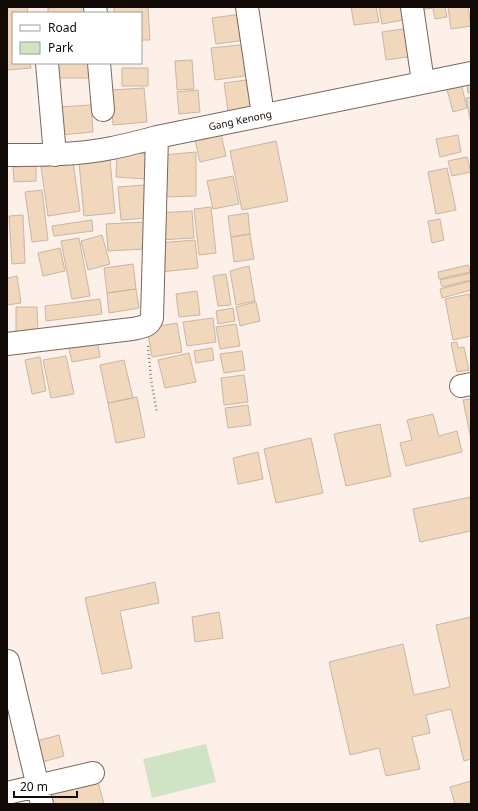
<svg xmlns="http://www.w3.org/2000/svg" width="478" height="811" viewBox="0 0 478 811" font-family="'Noto Sans',sans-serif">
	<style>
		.green { fill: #d0e3c5 }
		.building { fill: #f1d7bb; stroke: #c7b6a6 }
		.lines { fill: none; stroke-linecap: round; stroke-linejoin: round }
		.minor-casing { stroke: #7a675c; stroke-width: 24 }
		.path { stroke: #887e78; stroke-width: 2.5; stroke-dasharray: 1 3; stroke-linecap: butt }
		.minor { stroke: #fff; stroke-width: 22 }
		.labels { text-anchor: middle; stroke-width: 3; stroke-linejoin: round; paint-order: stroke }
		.street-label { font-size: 10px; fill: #110a07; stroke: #fff }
	</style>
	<rect width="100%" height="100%" fill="#fdf0e8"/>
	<path class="green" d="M206 744 216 782 152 798 143 759Z"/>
	<path class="building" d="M7 7H27L28 13H13V63H30L31 68 7 70Z
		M63 7H87V13H48V8Z
		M114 7H148L150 40H141V13H114Z
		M351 7H376L379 22 354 25Z
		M379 7H406L408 19 382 24Z
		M419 7H445L447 17 435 19 433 8 419 10Z
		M448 7H468L471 26 451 29Z
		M242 14 245 40 216 44 212 18Z
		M410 28 414 56 386 60 382 32Z
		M249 44 252 75 215 80 211 48Z
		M192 60 194 89 177 90 175 61Z
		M55 63H92V78H55Z
		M122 68H148V86H122Z
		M253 79 257 107 228 111 224 83Z
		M460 79 467 108 453 112 445 82Z
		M471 83V93H468L467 84Z
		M144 88 147 122 113 125 111 90Z
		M198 90 200 112 179 114 177 92Z
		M471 97V124L466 98Z
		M91 105 93 132 60 135 58 107Z
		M221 134 226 156 200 162 195 140Z
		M458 135 461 152 440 157 436 139Z
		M276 141 288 201 242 210 230 151Z
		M117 152 148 154 146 179 116 177Z
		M196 152V196L164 197 163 155Z
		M467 157 471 172 452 176 448 161Z
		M110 160 115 213 84 216 79 163Z
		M73 162 80 211 48 216 41 167Z
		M36 166V181L14 182 13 167Z
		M447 168 456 210 436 214 428 172Z
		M233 176 239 204 213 209 207 181Z
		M144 185 146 218 121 220 118 187Z
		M42 190 48 240 32 242 25 192Z
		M211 207 216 253 199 255 194 209Z
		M192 211 194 238 158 240 156 213Z
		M248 213 250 234 231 237 228 216Z
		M23 215 25 263 12 264 9 216Z
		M440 219 444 240 432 243 428 221Z
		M92 220 93 231 54 236 52 226Z
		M144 222 145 249 108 251 106 224Z
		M250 234 254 259 234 262 231 237Z
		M102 235 110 264 88 270 81 241Z
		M79 238 90 296 72 299 61 241Z
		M195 240 198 268 161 272 158 243Z
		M60 248 65 271 43 276 38 253Z
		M133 264 136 289 107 293 104 268Z
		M468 265 470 272 439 279 438 272Z
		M249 266 255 301 236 305 230 271Z
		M471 273V280L442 287 440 280Z
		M226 274 231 305 218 306 213 276Z
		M17 276 21 303 7 305V278Z
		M471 281V290L442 298 440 289Z
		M136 289 139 308 109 313 107 293Z
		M197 291 200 315 179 317 176 294Z
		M469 294 471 302V336L453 340 445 299Z
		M100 299 102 314 46 321 45 306Z
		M256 302 260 321 240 326 236 307Z
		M16 307H37L38 336 16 337Z
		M233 308 235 321 218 324 216 311Z
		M213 318 216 342 187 346 183 322Z
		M177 323 182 352 152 357 147 328Z
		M236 324 240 346 220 349 216 327Z
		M96 334 100 357 72 362 67 340Z
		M457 342 458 348 464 347 469 370 457 372 451 343Z
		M212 348 214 360 196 363 194 351Z
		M242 351 245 370 224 373 220 354Z
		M189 353 196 382 165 388 158 360Z
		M66 356 74 394 51 398 43 360Z
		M40 357 46 391 32 394 25 360Z
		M124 360 133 398 108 403 100 365Z
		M244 375 248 402 224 405 221 378Z
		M137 397 145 437 116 443 108 403Z
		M471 399V439L463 400Z
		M248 405 251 425 228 428 225 408Z
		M433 414 439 436 457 431 462 452 406 466 400 443 412 440 407 420Z
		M380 424 391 476 346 486 334 434Z
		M311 438 323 493 276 503 264 449Z
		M258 452 263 479 238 484 233 458Z
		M471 497V531L420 542 413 509Z
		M155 582 159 603 120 611 132 668 102 674 85 598Z
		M219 612 223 638 195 642 192 617Z
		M471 617V759L464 761 451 709 426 715 430 733 412 737 420 769 386 776 379 748 350 755 329 662 403 644 414 695 450 687 436 625Z
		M59 735 64 756 35 764 29 743Z
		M97 778 104 804H47L44 792Z
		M471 781V804H455L450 787Z"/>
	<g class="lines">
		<defs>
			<path id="minor" d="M95 7 96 13
				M247 7 263 115
				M412 7 423 82
				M47 63 55 155
				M99 63 103 110
				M7 155C42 155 78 155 112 148 127 145 142 141 157 137L471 73
				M7 344 132 329C141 327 149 327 152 318L157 137
				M461 386 471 384
				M8 661 42 804
				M7 793 93 773"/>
		</defs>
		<use href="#minor" class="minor-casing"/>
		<path class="path" d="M148 346 151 379 157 413"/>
		<use href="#minor" class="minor"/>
	</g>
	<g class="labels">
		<g class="street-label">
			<text transform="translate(240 120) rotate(-12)" y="4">Gang Kenong</text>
		</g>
	</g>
	<rect width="478" height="811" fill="none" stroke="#110a07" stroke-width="16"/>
	<rect x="12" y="12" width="130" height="52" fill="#ffffff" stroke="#a09d9c"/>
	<rect x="20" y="25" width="20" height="6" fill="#ffffff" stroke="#a09d9c"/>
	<text x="48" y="32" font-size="12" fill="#110a07">Road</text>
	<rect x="20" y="42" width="20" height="12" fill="#d0e3c5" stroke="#a09d9c"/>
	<text x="48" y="52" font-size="12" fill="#110a07">Park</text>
	<path d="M14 791v6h63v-6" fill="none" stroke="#110a07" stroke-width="2"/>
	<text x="20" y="791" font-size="12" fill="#110a07" stroke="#ffffff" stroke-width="3" paint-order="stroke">20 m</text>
</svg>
